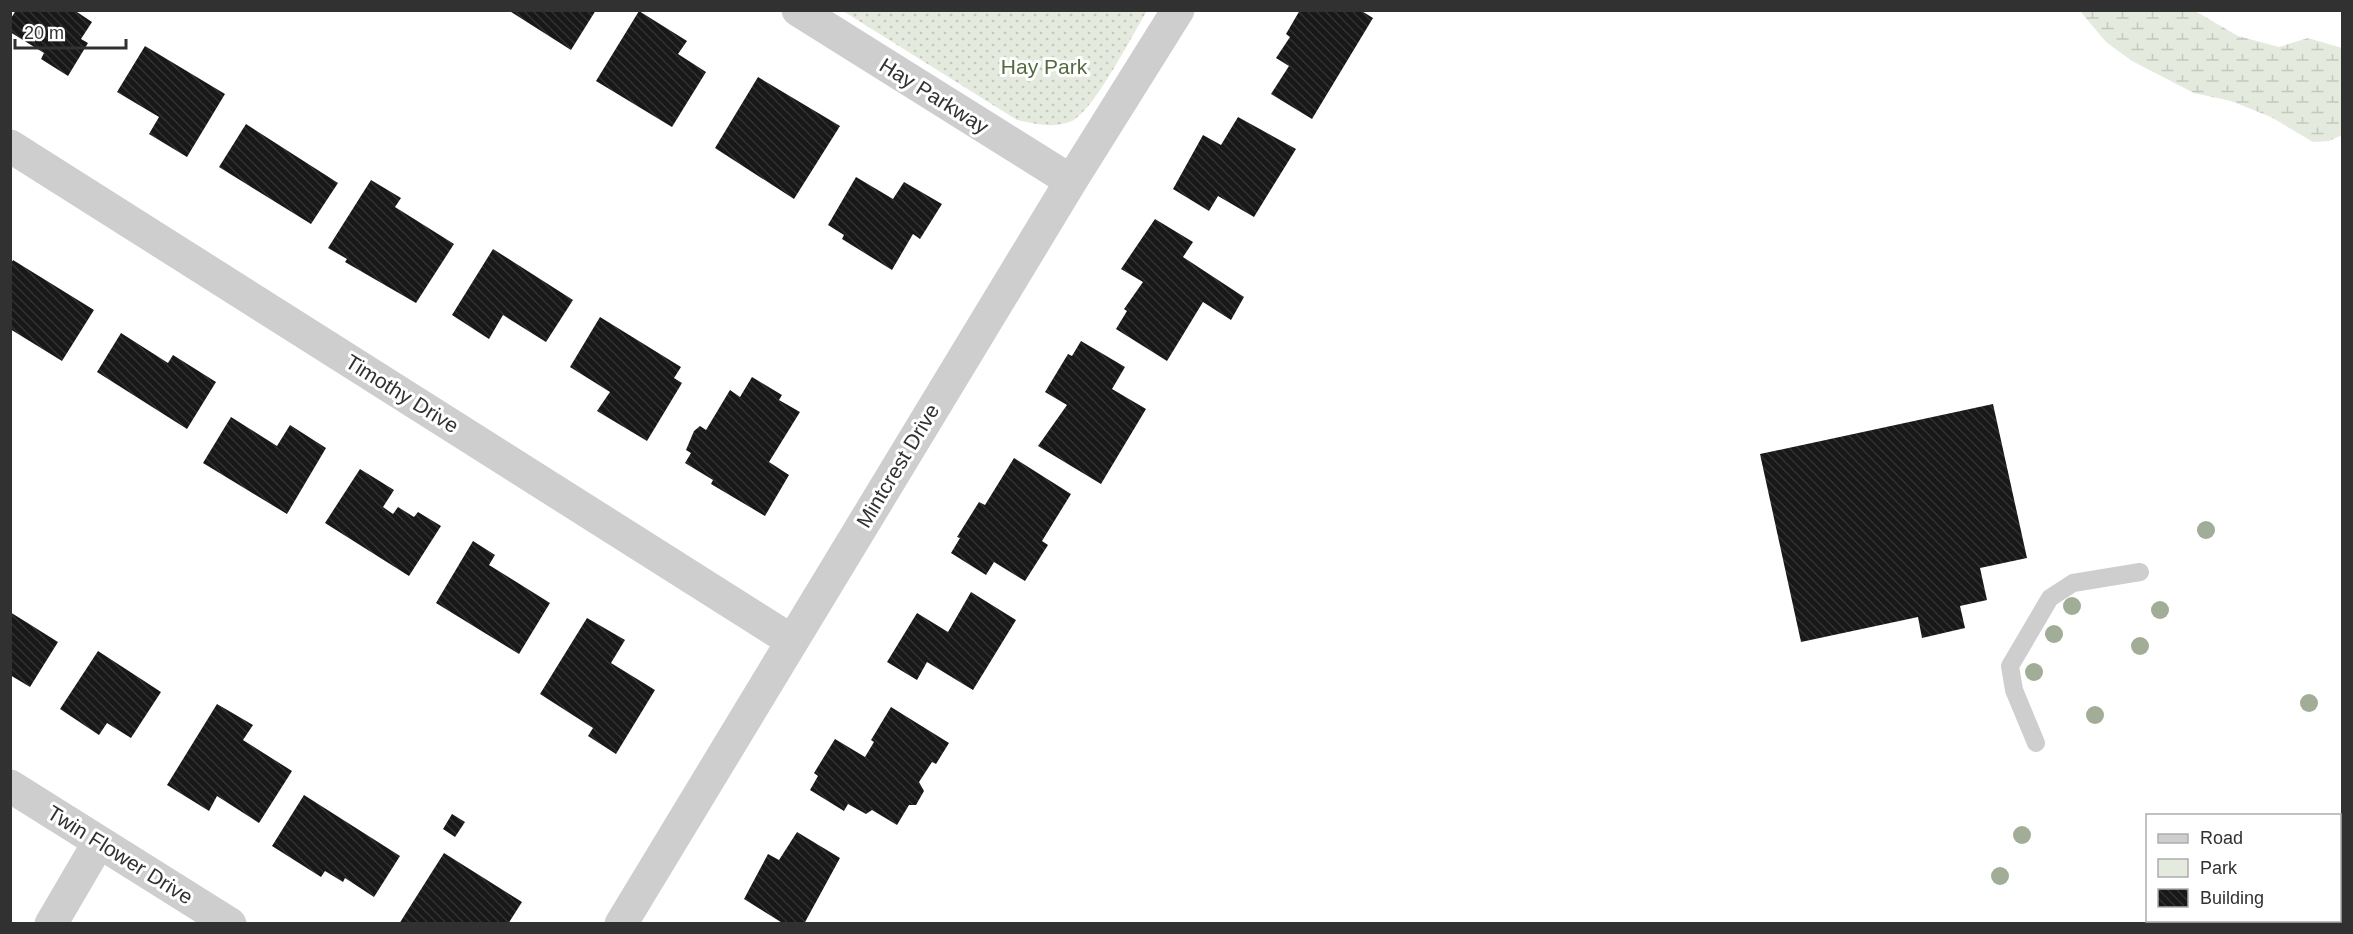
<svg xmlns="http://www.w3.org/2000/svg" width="2353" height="934" viewBox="0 0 2353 934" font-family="Arial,sans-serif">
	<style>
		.green { fill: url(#green-dots) }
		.wetland { fill: url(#wetland-marsh) }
		.building { fill: url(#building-back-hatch) }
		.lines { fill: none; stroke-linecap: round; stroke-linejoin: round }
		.service { stroke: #cecece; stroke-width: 18 }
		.minor { stroke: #cecece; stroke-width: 33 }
		.tree { fill: #a1ad96 }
		.labels { text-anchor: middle; stroke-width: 6; stroke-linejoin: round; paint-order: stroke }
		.park-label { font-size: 21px; fill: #546a40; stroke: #fff }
		.street-label { font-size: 21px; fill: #313131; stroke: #fff }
	</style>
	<defs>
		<pattern id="green-dots" width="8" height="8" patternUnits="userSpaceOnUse" patternTransform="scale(1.5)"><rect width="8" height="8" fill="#e4eadd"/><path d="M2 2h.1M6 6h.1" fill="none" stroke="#c4c9be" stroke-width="1.8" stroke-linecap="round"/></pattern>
		<pattern id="wetland-marsh" width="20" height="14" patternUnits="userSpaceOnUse" patternTransform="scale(1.5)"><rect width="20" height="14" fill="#e4eadd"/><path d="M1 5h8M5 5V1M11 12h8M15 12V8" fill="none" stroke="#c4c9be"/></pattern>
		<pattern id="building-back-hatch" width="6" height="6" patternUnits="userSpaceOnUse" patternTransform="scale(1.5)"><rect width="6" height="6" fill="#181818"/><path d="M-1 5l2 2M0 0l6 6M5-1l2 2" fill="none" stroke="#313131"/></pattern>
	</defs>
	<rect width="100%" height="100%" fill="#fff"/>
	<path class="green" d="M843 11H1147C1132 35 1095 109 1072 121 1053 129 1036 124 1017 120Z"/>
	<path class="wetland" d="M2080 11H2195L2238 36 2279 47 2308 38 2342 48V135L2329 141 2313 142 2271 117 2231 101 2194 93 2132 61 2106 42Z"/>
	<path class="building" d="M16 10H74L92 22 81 39 88 43 68 76 41 59 44 53 10 32V20Z
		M508 10H596L571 50Z
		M1300 10H1360L1373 18 1312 119 1271 94 1289 66 1276 58 1290 37 1286 34Z
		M639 11 687 41 678 54 706 72 672 127 596 81Z
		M145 46 225 94 187 157 149 134 159 117 117 92Z
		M758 77 840 126 794 199 715 148Z
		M1238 117 1296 149 1254 217 1218 196 1209 211 1173 189 1203 135 1221 145Z
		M246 124 338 183 311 224 219 167Z
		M856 177 893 199 904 182 942 204 920 239 913 234 892 270 842 239 844 235 828 225Z
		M371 180 401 198 395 207 454 244 416 303 345 262 347 259 328 248Z
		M1155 219 1193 242 1183 257 1244 297 1231 320 1203 302 1167 361 1116 329 1127 311 1124 309 1143 282 1121 269Z
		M493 249 573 300 546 342 503 315 489 339 452 315Z
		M13 260 94 310 62 361 10 329V265Z
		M600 317 681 367 674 378 682 383 647 441 597 411 610 392 570 367Z
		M121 333 168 363 173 355 216 382 187 429 97 372Z
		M1081 341 1125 367 1112 389 1146 409 1101 484 1038 446 1067 405 1045 392 1068 354 1072 356Z
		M752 377 782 395 779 400 800 412 769 462 789 475 765 516 711 484 713 480 685 463 691 453 686 450 694 431 700 426 706 430 730 390 740 397Z
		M1993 404 2027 558 1980 568 1987 600 1960 606 1965 628 1922 638 1918 617 1801 642 1760 454Z
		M231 417 277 446 290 425 326 448 287 514 203 463Z
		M1014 458 1071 494 1042 541 1048 545 1025 581 994 562 986 575 951 553 960 538 957 537 979 502 985 505Z
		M360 469 394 490 383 507 393 514 398 507 414 517 418 512 441 526 409 576 325 523Z
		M473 541 495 555 489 565 550 603 519 654 436 603Z
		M971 592 1016 620 973 690 927 662 917 680 887 662 917 613 948 632Z
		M10 612 58 642 30 687 10 675Z
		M587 618 625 640 611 663 655 690 616 754 588 736 593 728 540 694Z
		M98 651 161 692 131 738 107 723 99 735 60 709Z
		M217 704 253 725 243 740 292 771 259 823 217 796 209 811 167 785Z
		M891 707 949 743 936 764 932 762 919 782 924 791 916 805H909L897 825 872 810 866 814 848 804 844 811 810 790 818 776 814 773 835 739 865 757 874 742 871 740Z
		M304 795 400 856 374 897 345 878 343 882 325 871 321 877 272 846Z
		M452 814 465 822 455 837 443 829Z
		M797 832 840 858 804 924H784L744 899 768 854 779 860Z
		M444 853 522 902 508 924H399Z"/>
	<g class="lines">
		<path class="service" d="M2036 743 2014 690 2010 666 2050 598 2073 583 2140 572
			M2340 924 2342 920"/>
		<path class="minor" d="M798 10 1071 181
			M10 146 792 641
			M10 786 230 924
			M51 924 99 842
			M621 924 1071 181 1178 10"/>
	</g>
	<g class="tree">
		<circle cx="2206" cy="530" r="9"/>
		<circle cx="2072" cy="606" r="9"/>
		<circle cx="2160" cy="610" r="9"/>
		<circle cx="2054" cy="634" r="9"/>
		<circle cx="2140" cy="646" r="9"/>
		<circle cx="2034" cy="672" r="9"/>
		<circle cx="2309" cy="703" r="9"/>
		<circle cx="2095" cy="715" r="9"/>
		<circle cx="2022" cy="835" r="9"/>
		<circle cx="2000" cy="876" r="9"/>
	</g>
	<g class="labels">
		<g class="park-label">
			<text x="1044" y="74">Hay Park</text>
		</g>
		<g class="street-label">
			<text transform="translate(934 96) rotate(32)" y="7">Hay Parkway</text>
			<text transform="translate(402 394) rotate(32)" y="7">Timothy Drive</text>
			<text transform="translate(898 466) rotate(-59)" y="7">Mintcrest Drive</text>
			<text transform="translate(120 855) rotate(32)" y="7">Twin Flower Drive</text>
		</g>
	</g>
	<rect width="2353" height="934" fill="none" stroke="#313131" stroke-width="24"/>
	<rect x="2146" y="814" width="195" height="108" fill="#ffffff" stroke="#adadad" stroke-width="1.5"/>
	<rect x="2158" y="834" width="30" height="9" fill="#cecece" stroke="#adadad" stroke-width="1.5"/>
	<text x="2200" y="844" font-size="18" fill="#313131">Road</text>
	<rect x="2158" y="859" width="30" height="18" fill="#e4eadd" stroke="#adadad" stroke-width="1.5"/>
	<text x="2200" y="874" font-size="18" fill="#313131">Park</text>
	<rect x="2158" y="889" width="30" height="18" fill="url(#building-back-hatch)" stroke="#adadad" stroke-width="1.5"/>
	<text x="2200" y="904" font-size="18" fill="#313131">Building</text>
	<path d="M15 39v9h111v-9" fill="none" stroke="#313131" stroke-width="3"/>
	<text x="24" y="39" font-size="18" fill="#313131" stroke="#ffffff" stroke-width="4.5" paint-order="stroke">20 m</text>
</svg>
